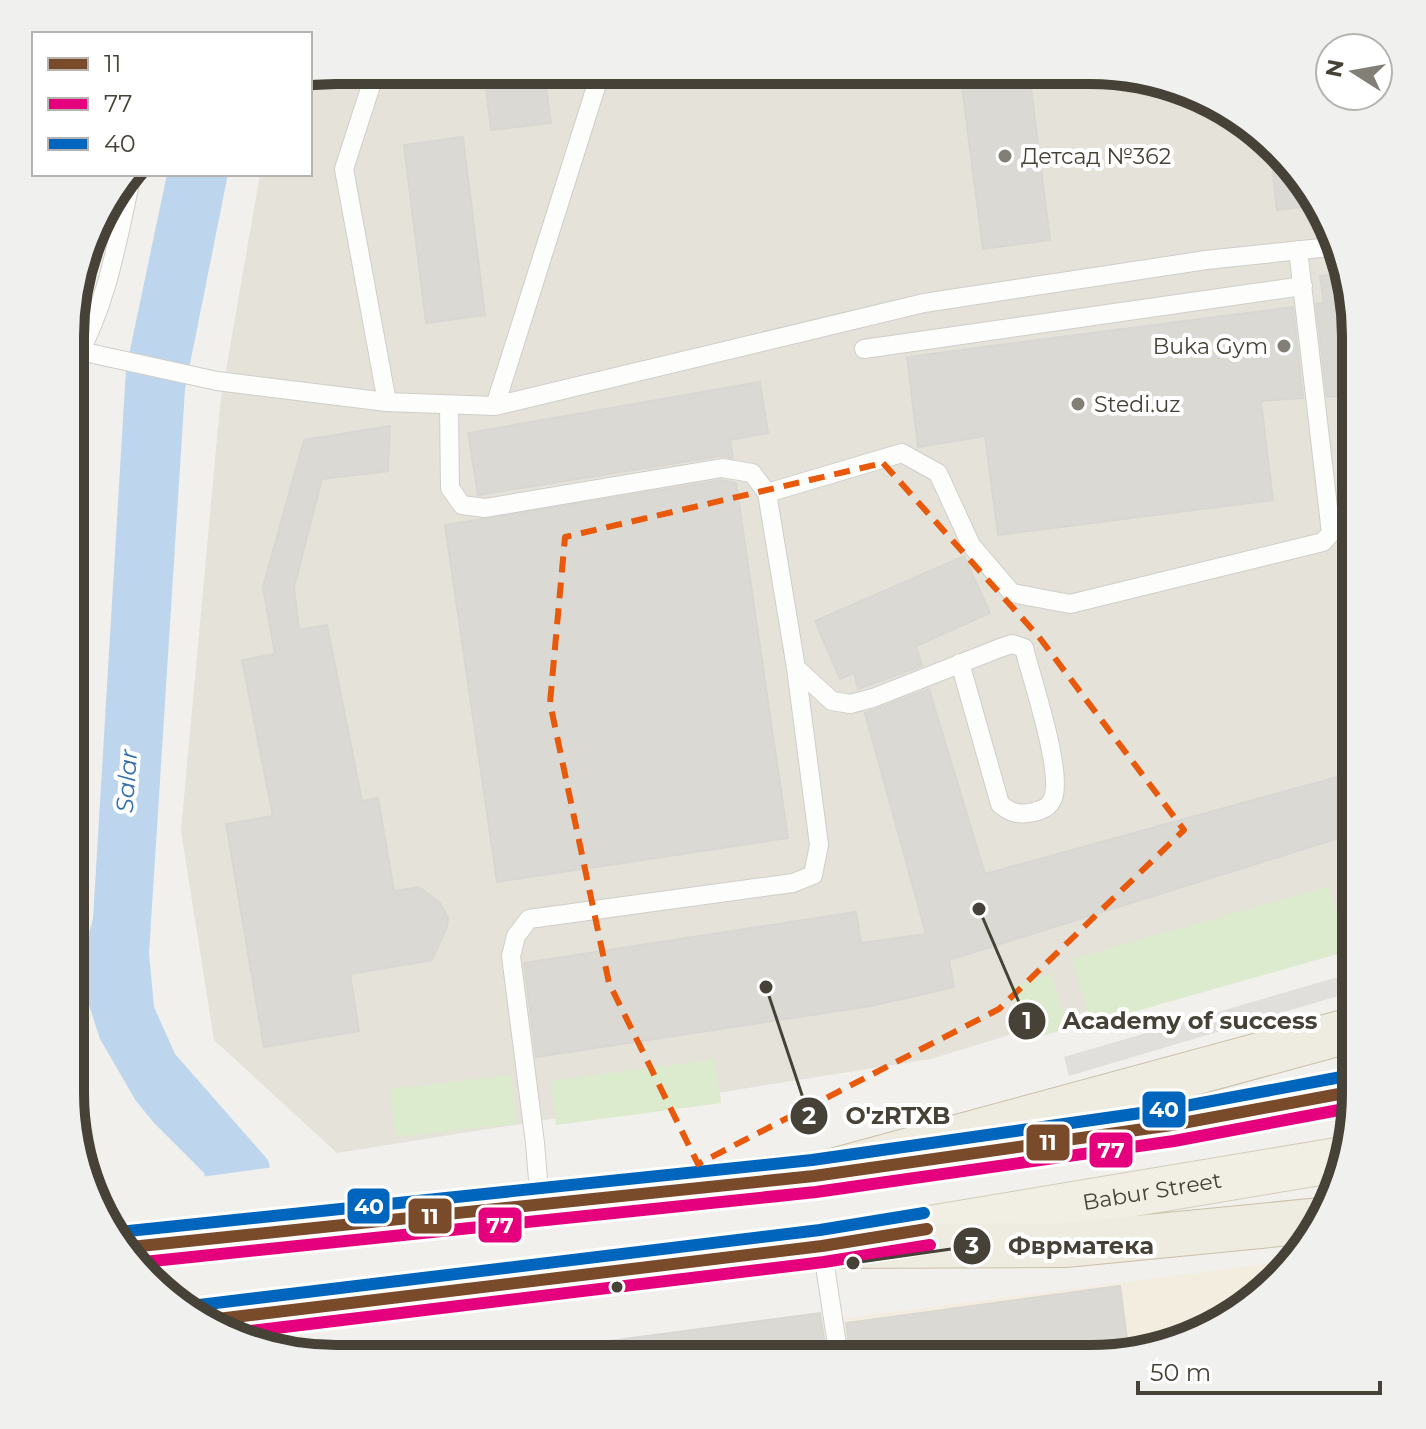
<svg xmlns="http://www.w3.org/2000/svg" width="1426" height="1429" viewBox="0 0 1426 1429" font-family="Montserrat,sans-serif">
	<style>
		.residential { fill: #e5e2d9 }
		.commercial { fill: #f3eddf }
		.green { fill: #dceacd }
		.parking { fill: #e0dfdb }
		.water { fill: #bed6ed }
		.pier { fill: #f1f0ec }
		.building { fill: #dbd9d4; stroke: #d9d7d2; stroke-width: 2 }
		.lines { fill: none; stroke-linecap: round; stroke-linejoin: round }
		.service-casing { stroke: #cfcec9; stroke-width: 20 }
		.primary-casing { stroke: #d2cdba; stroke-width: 46 }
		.trunk-casing { stroke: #c8c0a8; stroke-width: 46 }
		.service { stroke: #fdfdfc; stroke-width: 18 }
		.primary { stroke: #f1eee4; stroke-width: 44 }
		.trunk { stroke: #eeebe0; stroke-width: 44 }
		.bus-1-casing { stroke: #fff; stroke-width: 18 }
		.bus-2-casing { stroke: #fff; stroke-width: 18 }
		.bus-3-casing { stroke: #fff; stroke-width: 18 }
		.bus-1 { stroke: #7a4b2a; stroke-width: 12 }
		.bus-2 { stroke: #e5007d; stroke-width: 12 }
		.bus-3 { stroke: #0065bd; stroke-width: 12 }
		.marked { fill: none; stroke: #e8590c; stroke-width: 6; stroke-dasharray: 16 10; stroke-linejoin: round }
		.poi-dot { fill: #827f76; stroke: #fff; stroke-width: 3 }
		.bus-dot { fill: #474237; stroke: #fff; stroke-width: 3 }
		.labels { text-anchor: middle; stroke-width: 8; stroke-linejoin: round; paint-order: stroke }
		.poi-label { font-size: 22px; fill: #474237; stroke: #fff; text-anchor: start }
		.street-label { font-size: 22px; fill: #474237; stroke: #fff }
		.water-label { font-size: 24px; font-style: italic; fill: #3470af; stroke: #fff }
		.rim { fill: none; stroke: #474237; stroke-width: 10 }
		.leader { fill: none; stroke: #474237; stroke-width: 3 }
		.callout-dot { fill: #474237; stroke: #fff; stroke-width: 3 }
		.mark-label { font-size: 24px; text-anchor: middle; font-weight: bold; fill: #fff }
		.callout-label { font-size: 24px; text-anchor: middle; font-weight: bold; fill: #474237; stroke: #fff; stroke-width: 8; stroke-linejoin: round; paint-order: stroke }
		.line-badge { stroke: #fff; stroke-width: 3 }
		.badge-label { font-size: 22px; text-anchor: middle; font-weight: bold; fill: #fff }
	</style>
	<rect width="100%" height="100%" fill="#f1f0ec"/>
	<path class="residential" d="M336 70 1125 72 1223 105 1301 174 1342 250 1355 319V929L931 1059 337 1153 214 1040 181 831 220 405 260 174H310V74Z"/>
	<path class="commercial" d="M1287 1261 1252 1304 1176 1345 1107 1358H539Z"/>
	<path class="green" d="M1329 886 1348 951 1091 1024 1072 959Z
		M1052 974 1068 1028 1026 1041 1009 987Z
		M71 1000 99 1169 84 1178 71 1110Z
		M715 1059 721 1103 556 1125 551 1081Z
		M511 1075 517 1124 395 1137 390 1089Z"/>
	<path class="parking" d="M74 393 81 396 73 566Z
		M1355 972V991L1069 1076 1064 1057Z"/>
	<path class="water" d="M167 174H228L185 389 149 953 154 1007 175 1054 268 1160 323 1358 243 1336 204 1173 154 1123 136 1101 100 1039 89 1005 86 976V943L93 919 126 369Z"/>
	<path class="pier" d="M274 1167 327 1358H319L239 1334 201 1177Z"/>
	<path class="building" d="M484 70 544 71 551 123 491 130Z
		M960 72H1029L1050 240 983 249Z
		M463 137 485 315 426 323 404 145Z
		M1270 147 1301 174 1318 205 1277 210Z
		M1346 272 1355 319V395L1327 397 1316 304 1324 303 1320 276Z
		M1293 307 1303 398 1261 401 1273 500 998 535 985 436 918 447 907 357Z
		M760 382 768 433 730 440 733 458 720 456 478 495 468 433Z
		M390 426 388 471 322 479 294 587 299 630 327 625 362 801 378 798 394 891 419 887 440 903 448 918 447 927 432 960 350 974 359 1031 264 1047 226 824 273 816 242 660 275 654 263 587 304 440Z
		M722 480 736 483 788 838 497 882 445 525Z
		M964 556 990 613 916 646 922 666 858 689 854 673 840 679 815 621Z
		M929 689 985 874 1355 772V833L949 960 954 987 871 1006 536 1057 524 963 856 912 861 943 926 934 865 713Z
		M1120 1286 1129 1354 1107 1358H851L846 1323Z
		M820 1313 827 1358H603L601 1342Z"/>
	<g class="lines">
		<defs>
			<path id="service" d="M376 70 344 169 387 402
				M864 349 1303 286
				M80 351 217 381 387 402 495 406 924 303 1206 260 1340 246
				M76 359C108 302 118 237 132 174
				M449 405 450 488 462 505 485 508 722 468 752 473 767 493 796 668 819 845 813 875 793 883 529 919 516 936 511 956 535 1143 540 1204
				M495 406 601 71
				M767 493 902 453 938 473 971 545 1012 593 1070 604 1323 542 1331 533 1298 250
				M796 668 832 701 850 704 873 698 1000 648 1012 644 1024 648C1032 680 1063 771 1053 798 1049 808 1043 809 1034 812 1019 815 1012 814 1000 804L960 663
				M822 1246 839 1358"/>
			<g id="primary">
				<path d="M934 1158 1172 1125 1355 1091"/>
				<path d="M121 1248 850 1170"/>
				<path id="s1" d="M201 1321 822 1246 1343 1159"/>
			</g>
			<path id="trunk" d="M814 1176 1355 1029
				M822 1246 1065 1245 1321 1220"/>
		</defs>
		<use href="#service" class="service-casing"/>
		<use href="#primary" class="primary-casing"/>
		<use href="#trunk" class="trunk-casing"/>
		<use href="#service" class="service"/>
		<use href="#primary" class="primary"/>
		<use href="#trunk" class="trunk"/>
		<defs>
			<path id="bus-1" d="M121 1248 814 1176 1172 1125 1355 1091
				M201 1321 822 1246 927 1229"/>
			<path id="bus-2" d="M134 1263 816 1192 1174 1141 1355 1107
				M234 1333 824 1262 930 1245"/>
			<path id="bus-3" d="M119 1232 812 1160 1169 1109 1352 1075
				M199 1305 820 1230 924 1213"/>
		</defs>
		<use href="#bus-1" class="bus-1-casing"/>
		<use href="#bus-2" class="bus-2-casing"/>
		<use href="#bus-3" class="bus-3-casing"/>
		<use href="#bus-1" class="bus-1"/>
		<use href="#bus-2" class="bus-2"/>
		<use href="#bus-3" class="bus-3"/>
	</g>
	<path class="marked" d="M883 463 1039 637 1184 830 999 1009 698 1164 609 983 550 703 565 537Z"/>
	<g class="poi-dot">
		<circle cx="1005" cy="156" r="8"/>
		<circle cx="1284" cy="346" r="8"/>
		<circle cx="1078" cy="404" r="8"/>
	</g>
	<circle class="bus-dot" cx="617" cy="1287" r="7"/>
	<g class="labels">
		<g class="poi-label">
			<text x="1021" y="164">Детсад №362</text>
			<text x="1268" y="354" text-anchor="end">Buka Gym</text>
			<text x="1094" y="412">Stedi.uz</text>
		</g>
		<g class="street-label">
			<text dy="8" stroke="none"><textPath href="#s1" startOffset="960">Babur Street</textPath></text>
		</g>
		<g class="water-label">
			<text transform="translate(127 781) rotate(-86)" y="8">Salar</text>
		</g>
	</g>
	<path d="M0 0H1426V1429H0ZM336 84H1090A252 252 0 0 1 1342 336V1093A252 252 0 0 1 1090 1345H336A252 252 0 0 1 84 1093V336A252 252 0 0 1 336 84Z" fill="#f0f0ef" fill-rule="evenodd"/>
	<path class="rim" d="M336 84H1090A252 252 0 0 1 1342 336V1093A252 252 0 0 1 1090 1345H336A252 252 0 0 1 84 1093V336A252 252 0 0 1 336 84Z"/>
	<path class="leader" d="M979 909L1027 1021M766 987L809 1116M853 1263L972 1246"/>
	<g class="callout-dot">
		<circle cx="979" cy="909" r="8"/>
		<circle cx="766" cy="987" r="8"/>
		<circle cx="853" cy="1263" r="8"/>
		<circle cx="1027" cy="1021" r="20"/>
		<circle cx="809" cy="1116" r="20"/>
		<circle cx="972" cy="1246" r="20"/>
	</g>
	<g class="mark-label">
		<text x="1027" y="1029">1</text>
		<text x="809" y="1124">2</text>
		<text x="972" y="1254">3</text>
	</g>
	<g class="callout-label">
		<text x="1190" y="1029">Academy of success</text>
		<text x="898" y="1124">O'zRTXB</text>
		<text x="1081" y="1254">Фврматека</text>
	</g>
	<g class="line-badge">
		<rect x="1141" y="1090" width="46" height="39" rx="8" fill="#0065bd"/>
		<rect x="1025" y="1123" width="46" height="39" rx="8" fill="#7a4b2a"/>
		<rect x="1088" y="1131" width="46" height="38" rx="8" fill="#e5007d"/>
		<rect x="346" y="1187" width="45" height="38" rx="8" fill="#0065bd"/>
		<rect x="407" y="1197" width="46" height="38" rx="8" fill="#7a4b2a"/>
		<rect x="477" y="1206" width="46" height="38" rx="8" fill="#e5007d"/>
	</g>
	<g class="badge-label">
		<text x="1164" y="1117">40</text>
		<text x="1048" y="1150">11</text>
		<text x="1111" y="1158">77</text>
		<text x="369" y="1214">40</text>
		<text x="430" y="1224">11</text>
		<text x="500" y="1233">77</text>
	</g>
	<rect x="32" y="32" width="280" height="144" fill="#ffffff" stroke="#b5b3af" stroke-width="2"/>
	<rect x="48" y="58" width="40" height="12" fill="#7a4b2a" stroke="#b5b3af" stroke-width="2"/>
	<text x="104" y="72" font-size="24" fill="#474237">11</text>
	<rect x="48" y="98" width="40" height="12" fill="#e5007d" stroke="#b5b3af" stroke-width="2"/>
	<text x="104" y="112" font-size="24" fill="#474237">77</text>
	<rect x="48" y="138" width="40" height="12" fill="#0065bd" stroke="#b5b3af" stroke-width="2"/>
	<text x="104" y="152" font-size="24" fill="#474237">40</text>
	<g transform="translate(1354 72) rotate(281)"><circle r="38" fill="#ffffff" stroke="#b5b3af" stroke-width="2"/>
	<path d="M0-6L14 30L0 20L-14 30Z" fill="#827f76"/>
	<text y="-12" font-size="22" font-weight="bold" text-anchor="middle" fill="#474237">N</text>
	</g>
	<path d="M1138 1381v12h242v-12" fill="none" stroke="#474237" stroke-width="4"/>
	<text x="1150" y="1381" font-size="24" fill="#474237" stroke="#ffffff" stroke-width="6" paint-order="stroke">50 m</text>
</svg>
